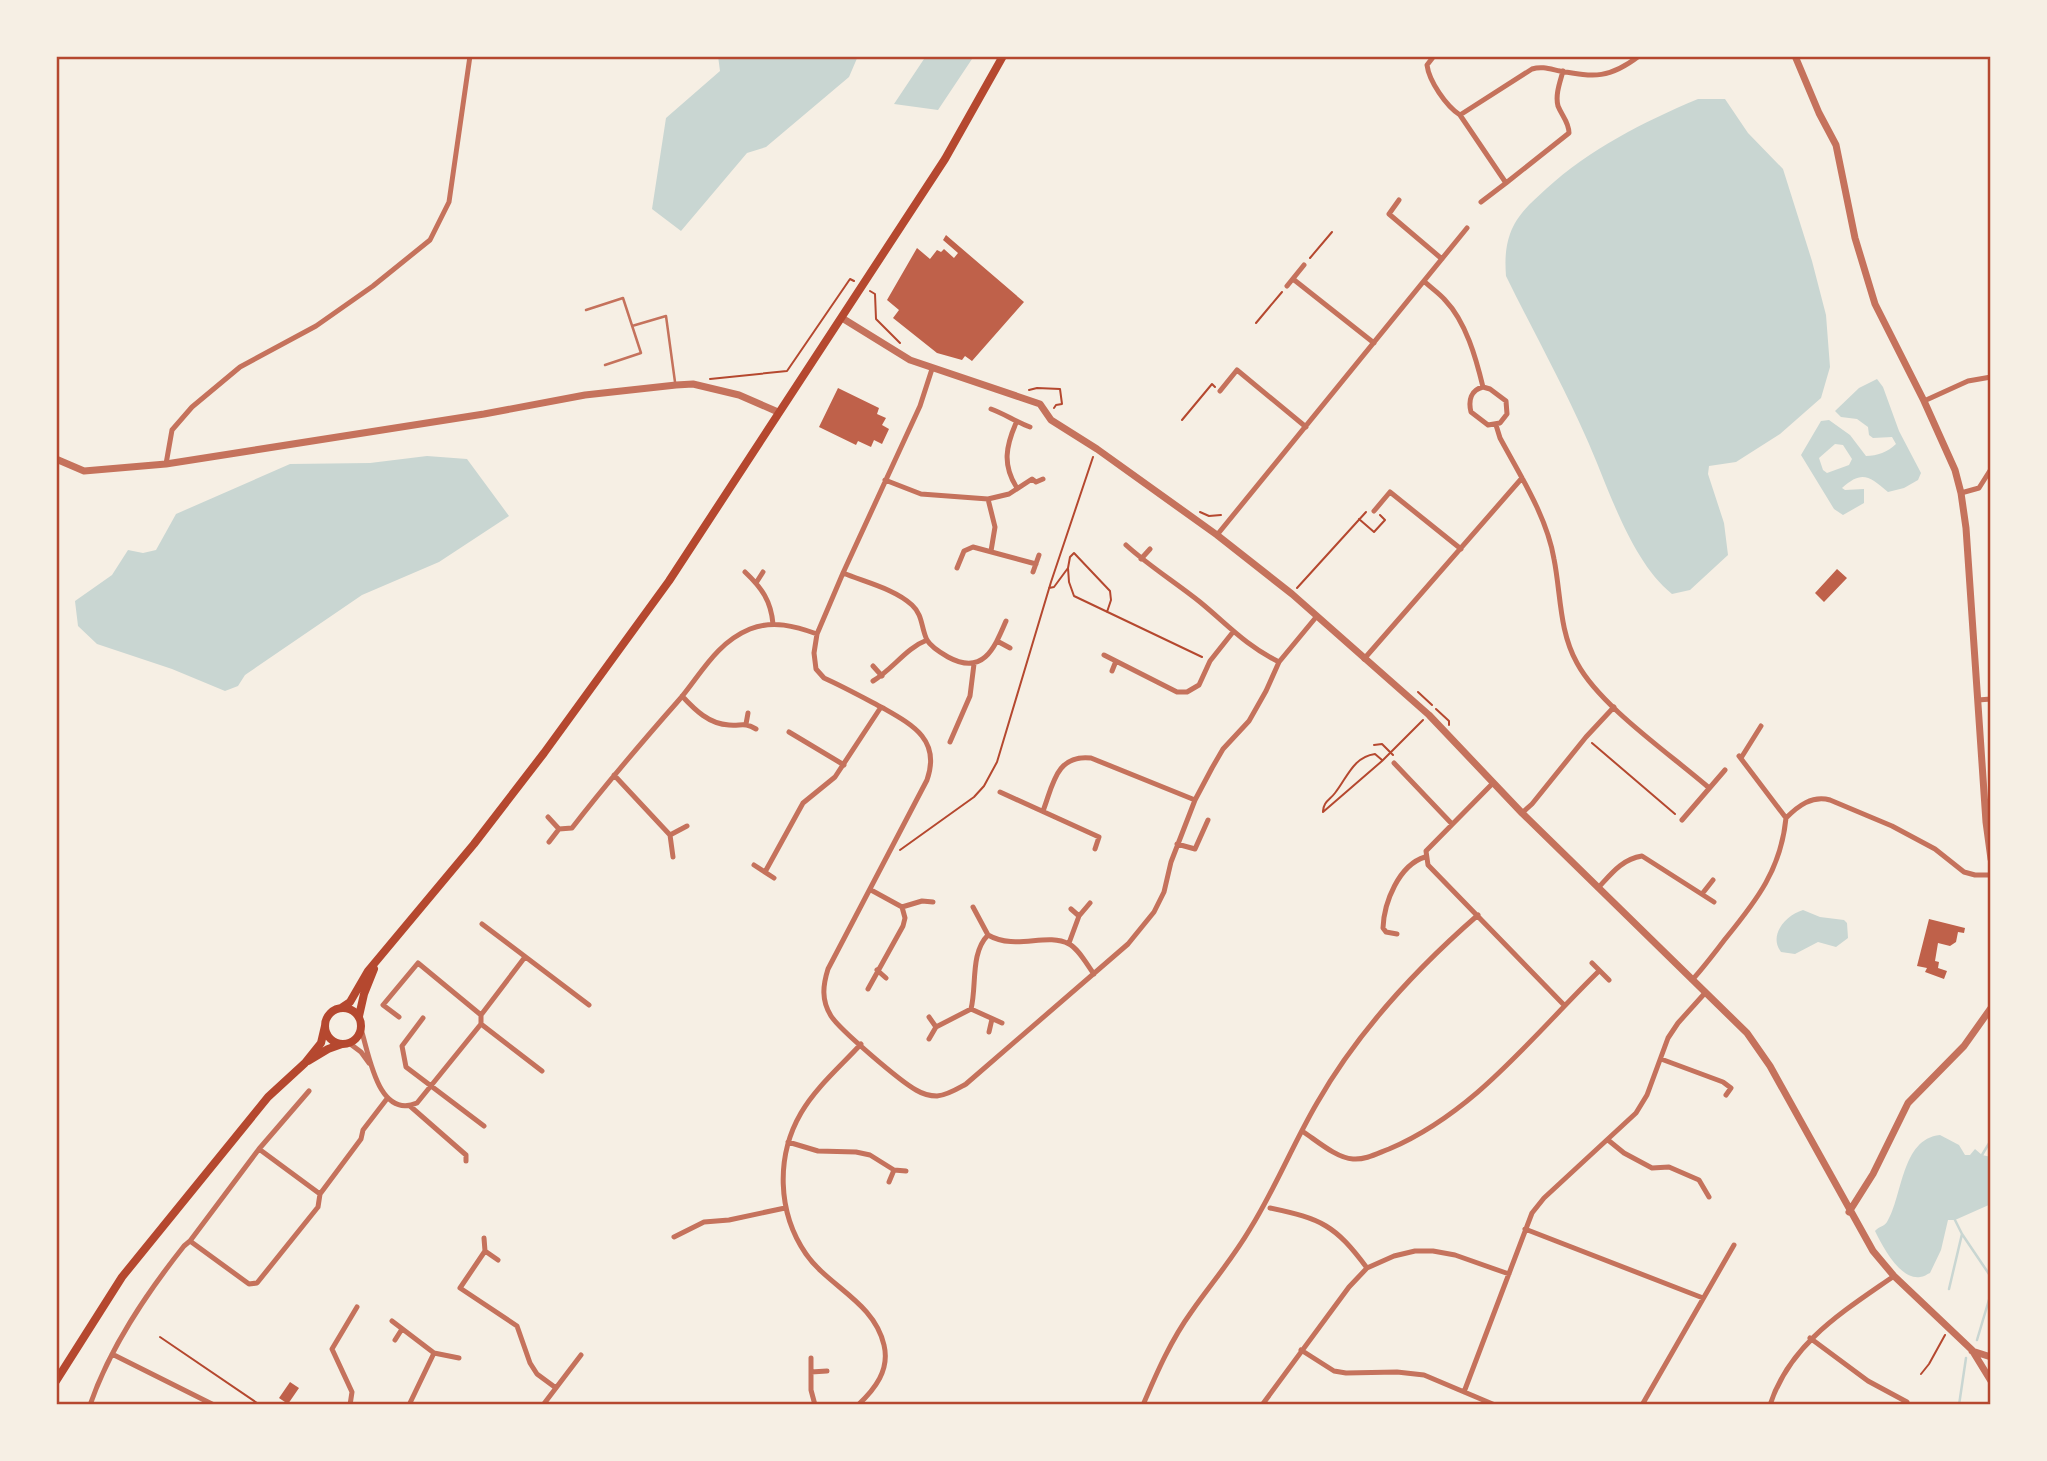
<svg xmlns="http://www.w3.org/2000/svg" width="2047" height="1461" viewBox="0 0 2047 1461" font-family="Barlow,sans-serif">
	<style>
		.water { fill: #c9d6d2; fill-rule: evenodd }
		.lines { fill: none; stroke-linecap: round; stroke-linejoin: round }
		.stream { stroke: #c9d6d2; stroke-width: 2.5 }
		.building { fill: #bf614a }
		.path { stroke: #b5482f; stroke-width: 2 }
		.service { stroke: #c5725c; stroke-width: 2.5 }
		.minor { stroke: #c5725c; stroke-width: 5 }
		.tertiary { stroke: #c5725c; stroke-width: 7 }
		.secondary { stroke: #b5482f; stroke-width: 8 }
		.neatline { fill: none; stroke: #b5482f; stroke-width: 2.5 }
	</style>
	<rect width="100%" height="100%" fill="#f6efe4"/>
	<path class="water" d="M718 56H858L849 77 766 147 747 153 681 231 652 209 666 118 720 71Z
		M926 56H974L938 110 894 104Z
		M1698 99H1725L1748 133 1783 169 1812 261 1826 315 1830 367 1821 398 1780 434 1736 462 1709 466 1708 474 1724 523 1728 555 1690 590 1672 594C1629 559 1608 485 1585 435 1561 381 1532 329 1506 276 1505 262 1505 248 1510 234 1517 214 1532 202 1546 189 1590 149 1643 122 1698 99Z
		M1877 379 1883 387 1899 431 1921 473 1918 480 1904 488 1888 492C1869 476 1862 470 1842 488L1845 490 1864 489V503L1843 515 1834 509 1801 455 1821 421 1829 420 1850 435 1866 456C1877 456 1888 452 1896 444L1892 437 1873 438 1869 435 1868 427 1857 419 1841 417 1835 411 1859 388ZM1835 444 1843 445 1852 459 1849 465 1827 473 1823 470 1819 458Z
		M427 456 467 459 509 516 439 562 362 595 245 675 238 686 225 691 172 669 97 644 78 626 75 601 112 575 128 550 143 553 156 550 176 514 290 464 370 463Z
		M1803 910 1820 917 1844 920 1847 923 1848 938 1836 947 1818 942 1795 954 1781 952C1768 935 1786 915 1803 910Z
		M1940 1135 1959 1145 1965 1155H1970L1975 1149 1982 1155 1991 1157V1204L1955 1220H1948L1941 1250 1930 1273C1927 1274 1924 1277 1920 1277 1900 1280 1883 1247 1875 1231 1879 1226 1884 1227 1887 1222 1903 1196 1901 1139 1940 1135Z"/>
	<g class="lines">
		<path class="stream" d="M1982 1155 1991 1140
			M1962 1234 1991 1277
			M1949 1289 1962 1234 1955 1220
			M1977 1340 1991 1293
			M1959 1405 1966 1358"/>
	</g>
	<path class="building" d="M946 235 1024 302 972 361 965 356 962 360 937 353 893 318 899 310 887 300 917 248 930 259 937 250 941 252 944 249 954 258 958 253 943 240Z
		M838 388 879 408 877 414 886 418 882 425 889 429 882 444 874 440 871 447 858 441 856 445 819 427Z
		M1837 569 1847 578 1824 602 1815 593Z
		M1929 919 1965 928 1964 933 1958 932 1956 942 1950 946 1938 943 1935 961 1939 962 1938 968 1947 971 1944 979 1925 972 1927 968 1917 966Z
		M290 1382 299 1388 288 1404 279 1398Z"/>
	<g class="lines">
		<path class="path" d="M1310 258 1332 232
			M870 291 875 294 876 319 900 343
			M1256 323 1282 292
			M710 379 787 371 850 279 854 281
			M1029 390 1037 388 1060 389 1062 404 1056 405 1054 408
			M1182 420 1212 384 1215 387
			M1200 512 1209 516 1221 515
			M1359 519 1374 532 1385 520 1380 515
			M1068 568 1069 582 1074 596 1202 657
			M1049 588 1054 587 1068 568 1070 557 1074 553 1110 591 1111 600 1107 612
			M1297 588 1366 512
			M1418 692 1432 705
			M1436 709 1449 721V725
			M1592 743 1675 814
			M1374 745 1382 744 1393 755
			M1323 811C1324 801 1329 801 1335 793 1347 778 1353 757 1375 754L1382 760
			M1323 812 1382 761 1423 720
			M900 850 974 797 984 786 997 762 1051 582 1093 457
			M160 1337 260 1405
			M1921 1374 1929 1364 1945 1335"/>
		<path class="service" d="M586 310 623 298 641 353 605 365
			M632 326 666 316 675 382"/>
		<path class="minor" d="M1434 56 1427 65C1429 81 1446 106 1460 115L1506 183 1569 133C1569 122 1562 116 1558 106 1555 95 1560 82 1563 71
			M1460 115 1532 69C1542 66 1550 69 1560 71 1595 77 1609 79 1639 56
			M1399 200 1389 214 1442 259
			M1481 202 1506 183
			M1293 279 1374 343
			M1424 281C1431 288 1439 293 1445 300 1466 322 1476 358 1483 387
			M1287 286 1304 265
			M932 369 920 406 843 573 817 634 814 653 816 669 824 678C844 687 864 698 883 708 913 725 941 740 927 780L828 969C823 985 821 1000 831 1016 840 1030 900 1081 916 1090 921 1093 930 1096 937 1096 948 1095 957 1089 966 1084L1128 944 1154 912 1164 892 1171 862 1195 800 1212 768 1223 749 1249 721 1266 691 1279 662 1317 616
			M1483 387 1490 389 1506 401 1507 414 1500 423 1488 425 1471 412C1468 400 1471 390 1483 387Z
			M1220 391 1237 370 1306 427
			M1924 401 1968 381 1991 377
			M991 409C1005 414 1016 422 1030 427
			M1016 423C1006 446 1002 465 1017 488
			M1496 425 1500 438C1520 475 1547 517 1554 559 1561 594 1559 631 1577 663 1600 706 1670 754 1708 787
			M166 464 172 430 192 407 240 367 316 326 373 286 430 240 449 202 470 56
			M885 480 921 494 988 499 1009 494 1032 479 1036 482 1043 479
			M1961 493 1979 488 1991 469
			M988 499 995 527 991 551
			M1374 511 1390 492 1461 549
			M1217 535 1467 228
			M1126 545C1149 566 1175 582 1200 602 1228 625 1245 645 1279 662
			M1141 559 1150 549
			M957 568 964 551 973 547 1036 564
			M745 572C762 588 771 601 773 624
			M1033 572 1039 555
			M843 573C865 582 895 589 912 605 923 615 921 628 927 640 931 647 941 653 948 657 983 676 994 649 1006 621
			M756 583 763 572
			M997 641 1010 648
			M1104 655 1177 692H1187L1199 685 1210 661 1233 632
			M1364 659 1522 478
			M873 666 882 676
			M1112 671 1116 661
			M873 681C893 669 906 648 927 640
			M682 696C695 710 709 724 729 725 742 726 744 722 756 729
			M1978 700 1991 699
			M746 724 748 713
			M789 732 844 765
			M950 742 970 696 974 664
			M1739 756 1786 818
			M1741 758 1761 726
			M1394 763 1452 824
			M614 775 670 835 673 857
			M1493 783 1426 851 1428 865 1564 1005
			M1000 792 1099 837 1095 849
			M1043 811C1053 785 1056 754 1091 758L1195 800
			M1522 813 1532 804 1586 737 1614 707
			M548 817 559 829
			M1682 820 1725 770
			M670 835 687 826
			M549 842 559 829 572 828C606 784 642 742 679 700 701 674 716 643 750 629 773 620 795 626 817 634
			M1177 844 1195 849 1208 820
			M754 865 774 878
			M765 872 803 803 835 777 881 707
			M1598 888C1611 874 1622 859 1642 856L1714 902
			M1702 894 1713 880
			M902 907 922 901 933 902
			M973 907 988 935
			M1071 909 1079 916
			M482 924 589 1005
			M1397 934 1386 932 1383 928C1384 902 1399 865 1425 857
			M1069 943 1079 916 1090 903
			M1592 963 1609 980
			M877 970 886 978
			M1692 980C1704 967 1715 952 1726 938 1757 900 1781 869 1786 818 1798 806 1812 795 1830 800L1892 826 1935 849 1964 872 1975 875H1991
			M868 989 903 926 905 918 902 907 871 890
			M971 1009 1002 1023
			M399 1017 383 1005 418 963 481 1015
			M929 1017 936 1027
			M423 1018 402 1046 406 1067 484 1126
			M481 1024 542 1071
			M361 1029C369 1054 378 1120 417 1103L481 1024V1015L525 957
			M989 1032 992 1019
			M929 1039 936 1027 971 1009C977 986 970 953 988 935 1016 951 1046 932 1069 944 1079 949 1087 965 1094 974
			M349 1043 361 1052 369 1063
			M1661 1059 1723 1082 1731 1088 1726 1095
			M410 1106 466 1155V1161
			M1302 1131C1316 1140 1336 1158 1353 1159 1366 1160 1378 1153 1389 1149 1476 1112 1533 1035 1599 971
			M1608 1140 1624 1153 1652 1168 1669 1167 1699 1180 1709 1197
			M788 1142 818 1151 856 1152 870 1155 894 1170 906 1171
			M259 1149 320 1194
			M889 1182 894 1170
			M1270 1208C1322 1219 1335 1225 1367 1268
			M1525 1229 1703 1298
			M674 1237 704 1222 729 1220 785 1208
			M484 1238 485 1251 498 1260
			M190 1241 249 1284 257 1283 318 1207 320 1194 361 1139 363 1130 386 1100
			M485 1251 460 1288 517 1326 530 1363 537 1374 556 1388
			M392 1321 434 1353 459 1358
			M1810 1338 1868 1381 1907 1402
			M395 1340 402 1329
			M1301 1350 1334 1371 1346 1373 1397 1372 1424 1375 1495 1405
			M112 1354 214 1405
			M811 1358V1390L815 1405
			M811 1372 827 1371
			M1464 1392 1532 1213 1544 1198 1636 1113 1647 1095 1668 1038 1678 1023 1705 993
			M90 1405C110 1347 146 1294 184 1246L190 1241 259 1149 309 1091
			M350 1405 352 1392 332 1349 357 1307
			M409 1405 434 1353
			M543 1405 581 1355
			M858 1405C875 1389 890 1370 884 1345 874 1302 829 1287 806 1254 777 1212 776 1156 801 1113 816 1087 841 1066 861 1044
			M1143 1405C1157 1372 1171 1340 1192 1311 1211 1284 1233 1258 1250 1229 1275 1189 1293 1144 1317 1103 1358 1031 1416 969 1478 915
			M1262 1405 1349 1287 1367 1268 1394 1256 1415 1251H1433L1455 1255 1509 1274
			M1642 1405 1734 1245
			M1770 1405C1790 1343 1844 1311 1894 1276"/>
		<path class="tertiary" d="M1795 56 1819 113 1836 145 1855 238 1875 304 1924 401 1955 470 1961 493 1966 528 1986 822 1991 859
			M842 318 910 360 1040 404 1051 420 1097 449 1217 535 1292 594 1429 715 1522 813 1747 1033 1770 1066 1873 1251 1894 1276 1972 1350 1991 1381
			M56 459 84 471 166 464 484 414 585 395 676 385 693 384 739 395 778 412
			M1849 1212 1873 1174 1908 1103 1964 1046 1991 1008
			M1972 1351 1991 1357"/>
		<path class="secondary" d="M325 1026a18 18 0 1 1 36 0a18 18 0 1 1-36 0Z
			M341 1008 350 1002 368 971 474 844 544 753 669 581 945 159 1003 56
			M359 1016 364 994 374 969
			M308 1061 328 1049 342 1044
			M56 1381 122 1277 268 1097 305 1063 321 1043 325 1026"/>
	</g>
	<rect width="2047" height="1461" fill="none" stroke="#f6efe4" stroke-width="116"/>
	<rect x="58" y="58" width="1931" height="1345" class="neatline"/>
</svg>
